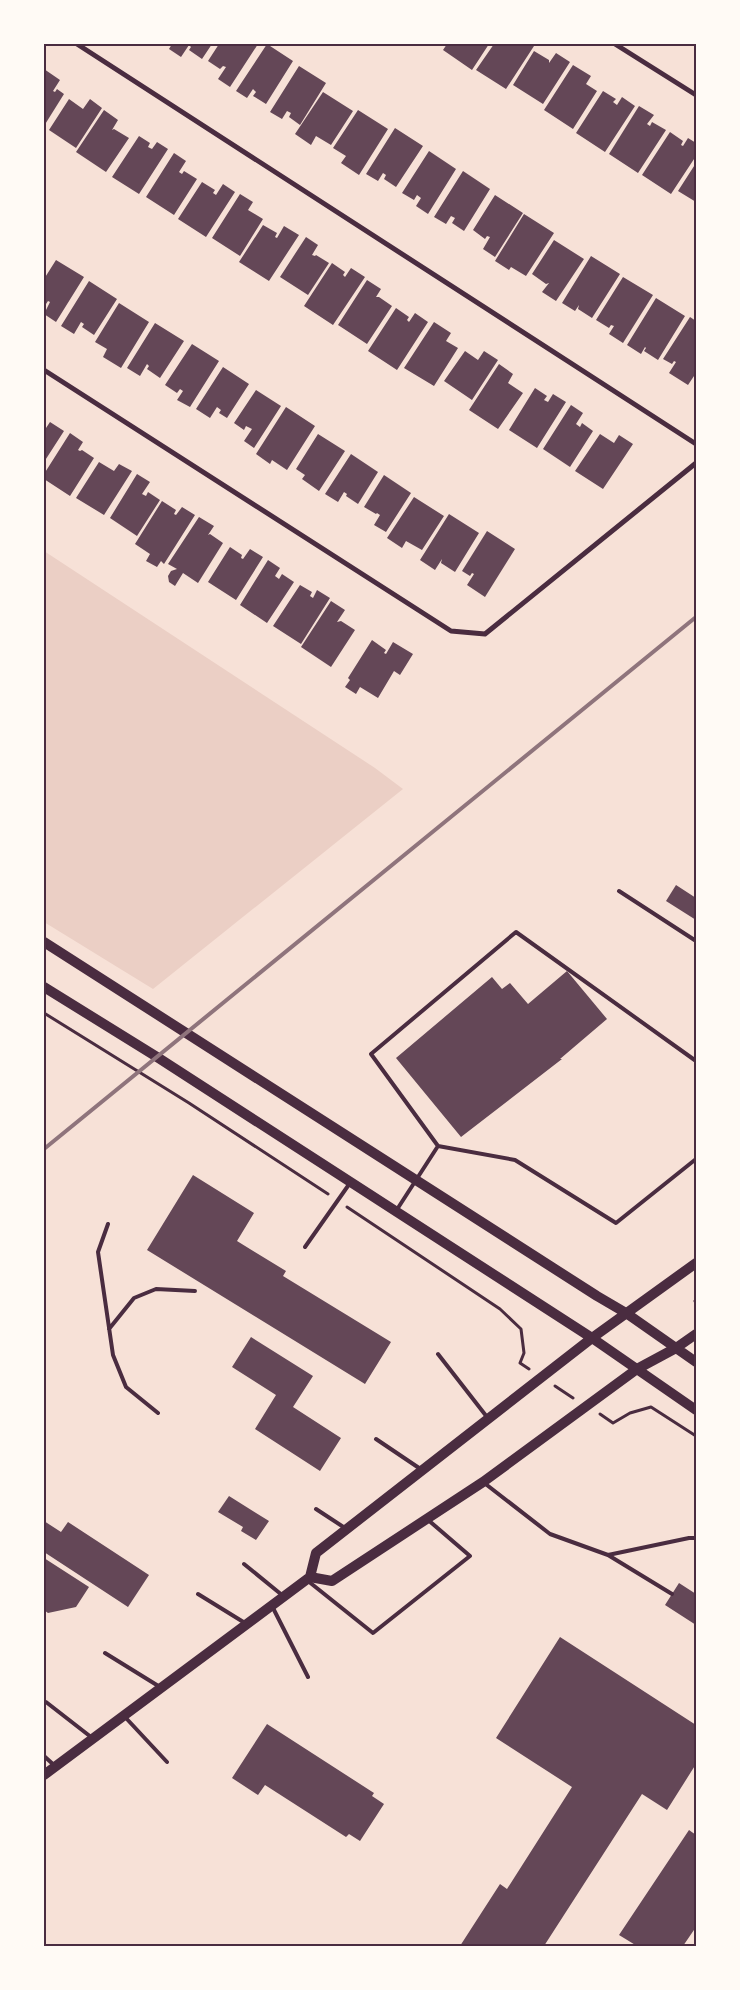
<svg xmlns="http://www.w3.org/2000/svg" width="740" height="1990" viewBox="0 0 740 1990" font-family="Roboto,sans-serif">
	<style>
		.green { fill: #ebcfc5 }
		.building { fill: #644757 }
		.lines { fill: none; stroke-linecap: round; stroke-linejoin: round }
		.path { stroke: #4a2c40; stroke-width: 3 }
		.service { stroke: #4a2c40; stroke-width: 4 }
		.minor { stroke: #4a2c40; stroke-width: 5 }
		.secondary { stroke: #4a2c40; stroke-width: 10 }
		.rail { stroke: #8f747c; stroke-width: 4 }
		.neatline { fill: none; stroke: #4a2c40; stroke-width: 2 }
	</style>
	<rect width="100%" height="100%" fill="#f7e1d7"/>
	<path class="green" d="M44 551 375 768 403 789 153 989 44 922Z"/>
	<path class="building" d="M172 44H212L202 59 189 50 191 47 189 45 181 57 169 49Z
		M219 44H258L230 87 218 79 226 67 223 66 220 69 208 61Z
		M267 44 293 61 266 104 253 96 256 92 253 89 247 98 236 91Z
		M447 44H489L472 70 443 50Z
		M494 44H530L534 46 506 89 476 70Z
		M534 51 549 60V63L556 53 570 62 543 104 513 85Z
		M573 65 591 76 586 84 597 91 573 129 544 110Z
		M299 66 326 83 300 125 289 117 291 113 287 111 282 119 270 112Z
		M44 69 60 80 53 91 55 92 57 89 64 94 44 126Z
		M603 91 616 99 613 102 617 105 622 97 635 106 605 152 576 133Z
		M323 92 353 111 331 145 316 136 311 145 295 134Z
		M69 99 83 109 90 99 102 108 76 148 49 130Z
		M639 106 654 115 647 124 650 126 652 122 666 130 638 173 609 154Z
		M104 110 118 120 112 130 114 129 129 138 106 172 76 152Z
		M358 110 388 129 359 175 341 163 346 156 333 148Z
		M395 128 423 146 396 187 384 179 386 175 383 173 378 181 366 174Z
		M670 132 683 141 681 145 683 146 688 138 696 143V156L671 194 642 175Z
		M139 136 150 143 148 147 152 149 157 142 168 149 139 194 112 177Z
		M429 151 456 169 428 214 416 206 421 198 417 195 414 200 402 193Z
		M174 153 186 161 179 172 182 174 184 171 197 179 174 215 146 197Z
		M696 163V202L678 191Z
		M463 171 490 189 464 231 452 223 455 218 451 216 446 224 434 217Z
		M202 182 215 190 213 193 216 195 223 184 235 192 206 237 178 219Z
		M240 194 253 202 248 210 263 219 240 256 212 238Z
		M495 195 523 213 495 257 483 249 490 237 487 236 485 239 473 230Z
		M524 214 554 233 526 276 511 267 509 270 495 261Z
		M263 225 277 233 275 237 277 238 284 226 299 235 269 281 239 262Z
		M306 237 318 245 312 255 315 256 316 255 329 263 308 295 280 277Z
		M554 240 584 259 556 301 542 292 549 283 546 284 532 274Z
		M591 256 620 274 592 318 578 309 579 305 575 311 562 303Z
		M56 260 84 277 56 322 44 314 50 302 48 301 46 304 44 303V279Z
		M332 263 345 272 343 275 345 277 351 268 365 277 333 325 304 306Z
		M623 277 653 295 623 343 609 334 614 326 611 325 609 328 596 320Z
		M367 280 381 289 376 297H379L392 306 367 344 338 325Z
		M89 281 117 299 94 335 82 327 84 324 81 322 74 334 61 326Z
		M656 298 685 316 658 360 644 351 646 348 645 347 641 354 627 345Z
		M119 303 149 322 121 368 103 357 107 349 95 342Z
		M396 308 409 317 407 320 409 322 415 313 428 322 397 370 368 351Z
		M690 317 696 321V373L688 385 669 373 676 362 674 361 672 364 663 359Z
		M434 322 451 333 446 341 458 348 434 386 404 368Z
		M155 323 184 341 160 378 147 369 149 366 147 364 140 376 127 368Z
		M192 344 219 361 190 407 177 400 183 391 180 389 177 393 165 385Z
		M465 351 478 360 484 351 498 360 472 400 444 381Z
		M499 364 513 374 508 383 523 393 498 429 469 410Z
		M223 367 249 384 227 418 219 413 221 410 217 407 210 418 196 409Z
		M535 388 547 396 544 400 548 402 553 394 566 402 537 448 509 430Z
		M256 390 281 406 254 448 244 441 252 429 246 426 244 430 234 423Z
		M571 405 583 413 576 424 580 427 582 423 593 431 570 467 543 449Z
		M286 407 315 426 287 470 272 460 270 464 256 454Z
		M50 422 64 431 44 462V431Z
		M70 433 83 442 78 450 80 451 82 450 94 458 70 496 44 479V474Z
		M318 434 345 451 319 491 302 479 305 475 296 469Z
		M600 434 614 443 619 435 633 444 603 489 575 471Z
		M351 454 378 472 358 504 346 496 347 494 344 492 338 502 325 494Z
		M99 462 114 471 119 464 132 471 104 515 76 498Z
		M137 474 150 482 142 494 146 496 148 492 160 500 137 536 110 518Z
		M384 475 411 493 386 532 374 525 380 515 377 513 376 514 364 507Z
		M414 497 444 516 422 550 406 541 402 548 387 538Z
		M162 501 176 510 174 514 176 515 182 507 195 515 164 564 161 561 157 567 146 561 150 554 135 544Z
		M449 514 479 533 455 572 441 563 442 559 435 570 420 560Z
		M199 517 214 526 208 535 210 534 223 543 198 583 183 573 175 586 169 582 168 576 171 571 177 569 168 564Z
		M487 531 515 549 485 597 467 585 474 574 472 573 470 576 462 571Z
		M230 547 242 555 241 558 243 559 250 549 263 557 236 600 208 582Z
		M268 560 280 568 275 576 279 579 282 574 294 582 267 623 240 605Z
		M300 585 312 592 310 596 313 598 317 590 330 598 301 644 273 626Z
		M331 601 345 610 337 622 341 621 355 630 331 667 301 647Z
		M372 640 386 650 384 653 386 654 393 642 413 654 400 675 394 671 378 698 360 687 356 694 345 687 350 680 348 678Z
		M676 885 696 898V920L666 901Z
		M567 971 607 1019 560 1059H562L461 1137 396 1058 492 977 502 989 510 983 528 1004Z
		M193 1175 254 1213 237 1241 286 1271 283 1276 391 1342 365 1384 147 1250Z
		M251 1337 313 1376 293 1407 341 1438 320 1471 255 1429 276 1395 232 1367Z
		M229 1496 269 1521 256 1540 241 1531 243 1527 218 1512Z
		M44 1521 61 1532 68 1522 149 1575 128 1607 44 1552Z
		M44 1558 89 1587 76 1607 48 1613 44 1610Z
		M679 1583 696 1594V1625L665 1605Z
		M560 1637 696 1725V1764L667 1810 642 1794 544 1946H460L500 1884 507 1889 572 1787 496 1738Z
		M267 1724 374 1793 372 1796 384 1804 360 1841 349 1834 346 1837 265 1785 258 1795 232 1778Z
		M689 1830 696 1835V1927L683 1946H637L619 1935Z"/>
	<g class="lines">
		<path class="path" d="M44 1013 189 1103 328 1194
			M347 1207 500 1309 521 1329 524 1353 520 1363 529 1369
			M695 1301 696 1303
			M555 1386 573 1398
			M600 1414 613 1423 630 1413 651 1407 696 1436"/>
		<path class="service" d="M619 891 696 941
			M438 1146 371 1054 516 932 696 1061
			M396 1211 438 1146 515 1160 616 1223 696 1159
			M108 1224 98 1252 113 1355 126 1387 158 1413
			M305 1247 350 1183
			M109 1329 134 1298 156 1289 195 1291
			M438 1354 487 1417
			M376 1439 422 1470
			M483 1482 550 1534 608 1555 689 1538H696
			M316 1509 345 1528
			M608 1555 672 1594
			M244 1564 282 1595
			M308 1581 373 1633 470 1556 427 1519
			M198 1594 245 1623
			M272 1606 308 1677
			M105 1653 160 1687
			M46 1702 91 1737
			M125 1717 167 1762
			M44 1756 55 1766"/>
		<path class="minor" d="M77 44 696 444
			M615 44 696 95
			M44 370 451 631 485 634 696 463"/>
		<path class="secondary" d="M44 942 597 1296 626 1313 696 1362
			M44 987 157 1057 592 1338 696 1410
			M310 1577 332 1581 483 1482 637 1369 676 1348 696 1334
			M44 1775 310 1577 316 1553 592 1338 696 1263"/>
		<path class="rail" d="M44 1149 696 617"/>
	</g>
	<rect width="740" height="1990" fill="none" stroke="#fffaf5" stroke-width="90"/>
	<rect x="45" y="45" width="650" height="1900" class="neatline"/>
</svg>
